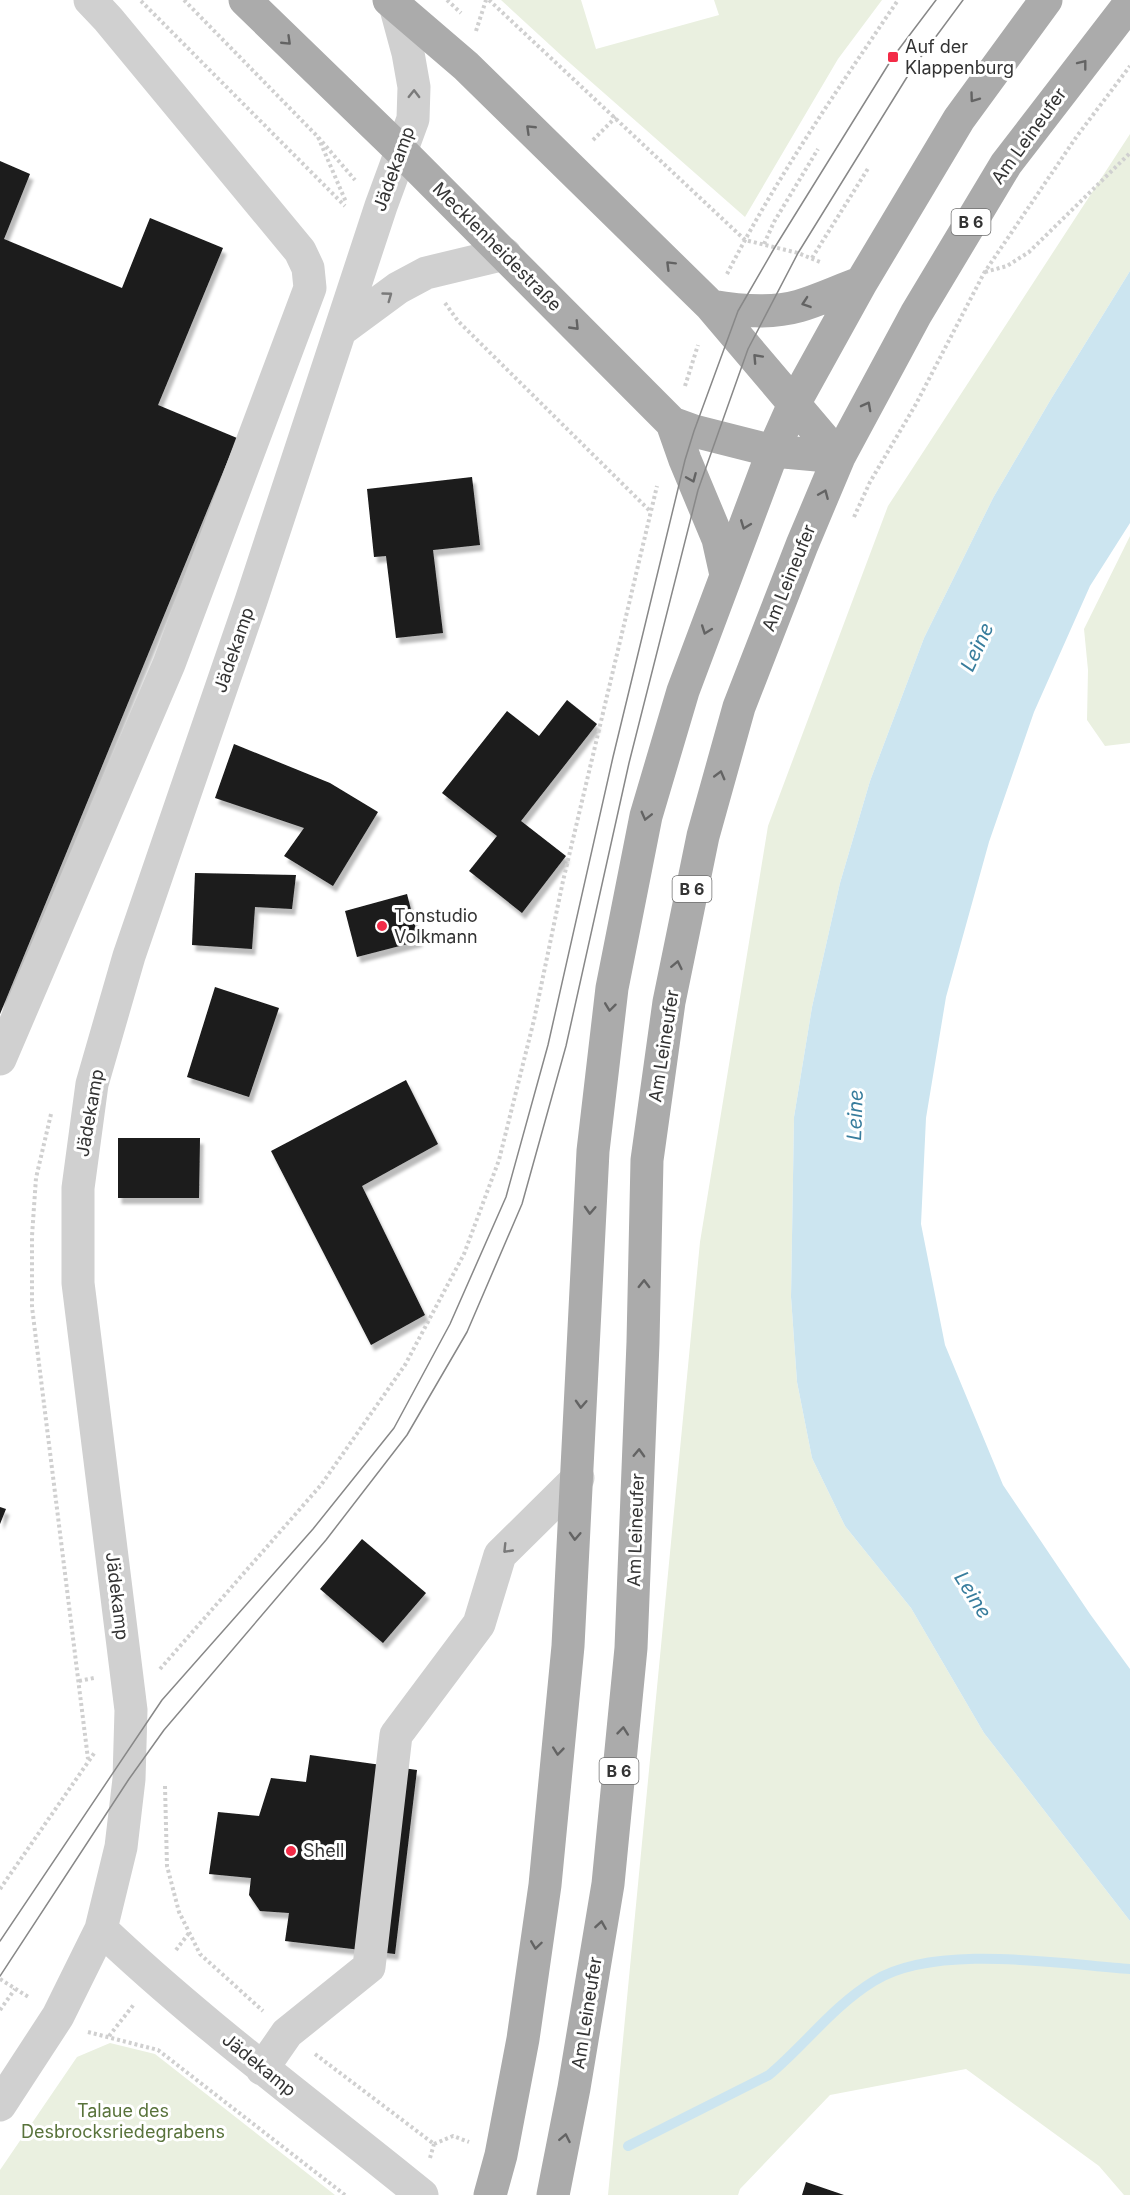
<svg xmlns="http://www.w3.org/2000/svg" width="1130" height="2195" viewBox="0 0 1130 2195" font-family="Inter,sans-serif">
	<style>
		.green { fill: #eaf0e0 }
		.water { fill: #cce5f0 }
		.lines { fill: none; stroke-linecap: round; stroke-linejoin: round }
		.stream { stroke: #cce5f0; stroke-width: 10 }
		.building { fill: #1a1a1a; filter: url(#shadow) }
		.path { stroke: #d0d0d0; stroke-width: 4; stroke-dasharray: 3 3; stroke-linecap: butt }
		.minor { stroke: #d0d0d0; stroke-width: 33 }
		.major { stroke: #ababab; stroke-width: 33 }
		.tram { stroke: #888; stroke-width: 1.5 }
		.oneway { stroke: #636363 }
		.oneway2 { stroke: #7a7a7a }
		.poi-dot { fill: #f32b47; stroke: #fff; stroke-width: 2 }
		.labels { text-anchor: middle; stroke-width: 6; stroke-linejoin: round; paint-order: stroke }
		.shield { fill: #fff; stroke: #707070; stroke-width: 1.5 }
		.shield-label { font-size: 16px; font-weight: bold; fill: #333 }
		.poi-label { font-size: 18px; fill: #333; stroke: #fff; text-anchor: start }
		.street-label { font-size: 18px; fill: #333; stroke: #fff }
		.park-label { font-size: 18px; fill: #59733b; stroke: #fff }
		.water-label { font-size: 20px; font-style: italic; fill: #387d9d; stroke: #fff }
	</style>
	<defs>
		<filter id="shadow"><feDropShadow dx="3.5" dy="6" stdDeviation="1.5" flood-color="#0004"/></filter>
	</defs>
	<rect width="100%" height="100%" fill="#fff"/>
	<path class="green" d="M501 0H581L596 49 719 15 714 0H882L838 59 745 217 563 57Z
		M1130 134V271L1051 399 993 498 924 638 870 781 840 883 812 1007 794 1117 791 1297 797 1382 812 1458 845 1526 911 1608 984 1733 1130 1921V2195H1124L1099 2166 966 2069 830 2095 740 2189 738 2195H608L700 1242 768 826 888 506Z
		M1130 536V743L1105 746 1087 720 1088 670 1084 629Z
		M110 2043 155 2054 335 2195H0V2170L77 2057Z"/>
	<path class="water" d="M1130 271V523L1090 586 1034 712 989 842 946 997 926 1118 921 1224 945 1345 1003 1485 1090 1614 1130 1669V1921L984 1733 911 1608 845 1526 812 1458 797 1382 791 1297 794 1117 812 1007 840 883 870 781 924 638 993 498 1051 399Z"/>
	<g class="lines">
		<path class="stream" d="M628 2146 769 2075C805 2045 833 2006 874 1981 935 1943 1060 1964 1130 1969"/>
	</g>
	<path class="building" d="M0 161 30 174 4 239 122 288 150 218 223 248 158 405 237 438 0 1014Z
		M472 477 480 545 433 550 443 633 396 638 386 556 374 557 367 489Z
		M567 700 597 724 521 821 566 856 522 913 469 871 497 836 442 793 507 711 539 736Z
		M234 744 330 783 378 812 333 886 284 856 304 828 215 798Z
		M195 873 296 875 292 909 255 907 252 949 192 945Z
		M407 894 419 941 357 957 345 911Z
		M215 987 279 1008 249 1097 187 1077Z
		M406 1080 438 1144 362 1186 425 1315 371 1345 271 1151Z
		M118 1138H200L199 1198H118Z
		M0 1507 6 1509 0 1524Z
		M362 1539 426 1593 383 1643 320 1589Z
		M310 1755 417 1770 395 1954 285 1941 289 1913 260 1911 249 1895 251 1878 209 1874 218 1812 259 1816 271 1778 306 1782Z
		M806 2182 844 2195H802Z"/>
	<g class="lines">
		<path class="path" d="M184 0 318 137 355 180
			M447 0 461 13
			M489 0 745 240 798 253 820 262
			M141 1 345 206
			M476 31 486 0
			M318 137 346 202
			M593 140 616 117
			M764 244 774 222 818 149
			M812 258 869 167
			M985 272 1007 266 1029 252 1130 153
			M727 274C776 178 838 89 898 0
			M445 303 458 321 650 511
			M685 386 698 345
			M854 517 870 482 916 404 984 273 1077 136 1130 66
			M51 1114 36 1178 32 1236V1307L88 1759
			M160 1669 321 1485 405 1365 464 1254 499 1160 534 1020 563 881 657 486
			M79 1681 94 1678
			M165 1786 167 1866 179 1912 200 1954 263 2011
			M0 1889 95 1752
			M176 1950 189 1933
			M0 1979 30 1998
			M0 2010 15 1989
			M88 2032 158 2050 345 2195
			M109 2036 135 2003
			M315 2054 434 2144
			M434 2144 453 2136 469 2142
			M430 2158 434 2144"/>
		<path class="minor" d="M341 330 398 288 426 273 505 254
			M0 1059 169 664 310 288 308 268 300 251 108 19 90 0
			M101 1929C202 2025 314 2107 422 2195
			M262 2069 287 2033 369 1967 396 1735 479 1624 500 1555 578 1478
			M0 2105 58 2016 101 1929 121 1847 129 1779 131 1710 78 1283V1188L92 1084 129 956 251 601 381 206 413 119 414 87 408 53 395 5"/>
		<path class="major" d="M245 0 400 150 672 423 694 431 773 451 839 457
			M389 0 466 66 711 306 839 457
			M711 306C740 311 771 314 799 306 820 300 840 290 861 283
			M672 423 685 460 718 539 726 575
			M490 2195 501 2155 523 2039 545 1885 568 1646 593 1151 612 988 646 816 683 691 773 451 794 404 861 283 959 119 1046 0
			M553 2195 574 2088 608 1884 631 1648 643 1342 647 1160 669 1002 703 836 739 707 802 545 839 457 916 314 1006 164 1130 3"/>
		<path class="tram" d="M0 1941 162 1700 313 1529 394 1428 450 1324 506 1197 548 1045 613 757 685 460 694 431 738 311 775 247 893 57 936 0
			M0 1976 129 1779 164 1730 326 1540 407 1435 467 1332 522 1204 566 1046 629 763 698 490 748 349 798 253 912 69 963 0"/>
	</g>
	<defs><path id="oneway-chevron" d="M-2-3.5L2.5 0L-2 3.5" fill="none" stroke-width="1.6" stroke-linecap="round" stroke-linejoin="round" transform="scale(1.5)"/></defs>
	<g class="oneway">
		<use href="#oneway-chevron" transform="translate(287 41) rotate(44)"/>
		<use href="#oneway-chevron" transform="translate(1083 64) rotate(-52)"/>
		<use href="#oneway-chevron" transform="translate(974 98) rotate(126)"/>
		<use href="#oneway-chevron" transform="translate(530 129) rotate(-136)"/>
		<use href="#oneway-chevron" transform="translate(670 265) rotate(-135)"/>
		<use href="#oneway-chevron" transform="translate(806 303) rotate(161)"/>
		<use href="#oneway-chevron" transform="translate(575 326) rotate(46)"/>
		<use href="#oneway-chevron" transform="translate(757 358) rotate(-133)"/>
		<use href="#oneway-chevron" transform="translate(867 406) rotate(-62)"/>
		<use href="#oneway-chevron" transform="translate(692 478) rotate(67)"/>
		<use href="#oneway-chevron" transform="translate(824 494) rotate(-67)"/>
		<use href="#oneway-chevron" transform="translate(745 525) rotate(111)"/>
		<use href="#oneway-chevron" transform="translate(706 630) rotate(110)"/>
		<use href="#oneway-chevron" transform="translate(720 775) rotate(-75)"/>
		<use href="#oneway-chevron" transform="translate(646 816) rotate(104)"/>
		<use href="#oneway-chevron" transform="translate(677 965) rotate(-78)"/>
		<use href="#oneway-chevron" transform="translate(610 1007) rotate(97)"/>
		<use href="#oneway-chevron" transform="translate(590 1210) rotate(93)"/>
		<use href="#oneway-chevron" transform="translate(644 1284) rotate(-89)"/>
		<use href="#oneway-chevron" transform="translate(581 1404) rotate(93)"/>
		<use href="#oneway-chevron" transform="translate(639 1453) rotate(-88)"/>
		<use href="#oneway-chevron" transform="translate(575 1536) rotate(93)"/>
		<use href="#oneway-chevron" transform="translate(623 1731) rotate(-84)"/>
		<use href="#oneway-chevron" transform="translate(558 1751) rotate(96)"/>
		<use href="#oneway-chevron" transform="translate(601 1925) rotate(-81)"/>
		<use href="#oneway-chevron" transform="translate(536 1945) rotate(98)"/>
		<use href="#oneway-chevron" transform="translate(565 2138) rotate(-79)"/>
	</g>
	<g class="oneway2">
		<use href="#oneway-chevron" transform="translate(414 94) rotate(-89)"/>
		<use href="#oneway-chevron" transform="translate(388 296) rotate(-36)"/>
		<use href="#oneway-chevron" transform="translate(507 1549) rotate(134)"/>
	</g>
	<g class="poi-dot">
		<rect x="887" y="51" width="12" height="12" rx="3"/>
		<circle cx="382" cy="926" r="6"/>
		<circle cx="291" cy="1851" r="6"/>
	</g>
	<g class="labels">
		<g class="shield">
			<rect x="951.5" y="209" width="39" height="26" rx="4.5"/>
			<rect x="672.5" y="876" width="39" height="26" rx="4.5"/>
			<rect x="599.5" y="1758" width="39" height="26" rx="4.5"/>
		</g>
		<g class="shield-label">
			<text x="971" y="228">B 6</text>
			<text x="692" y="895">B 6</text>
			<text x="619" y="1777">B 6</text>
		</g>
		<g class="poi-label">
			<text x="905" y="53">Auf der<tspan x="905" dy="21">Klappenburg</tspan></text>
			<text x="394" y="922">Tonstudio<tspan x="394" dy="21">Volkmann</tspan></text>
			<text x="303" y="1857">Shell</text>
		</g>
		<g class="street-label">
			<text transform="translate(1029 136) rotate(-54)" y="6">Am Leineufer</text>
			<text transform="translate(394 169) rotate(-70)" y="6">Jädekamp</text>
			<text transform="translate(497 247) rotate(45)" y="6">Mecklenheidestraße</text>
			<text transform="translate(789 578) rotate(-68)" y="6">Am Leineufer</text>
			<text transform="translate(234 650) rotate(-71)" y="6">Jädekamp</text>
			<text transform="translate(664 1046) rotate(-81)" y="6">Am Leineufer</text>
			<text transform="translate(90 1113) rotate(-80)" y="6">Jädekamp</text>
			<text transform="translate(636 1530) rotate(-88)" y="6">Am Leineufer</text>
			<text transform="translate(117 1596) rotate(83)" y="6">Jädekamp</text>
			<text transform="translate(587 2013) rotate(-81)" y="6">Am Leineufer</text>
			<text transform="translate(259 2065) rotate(39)" y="6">Jädekamp</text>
		</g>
		<g class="park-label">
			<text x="123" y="2117">Talaue des<tspan x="123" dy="21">Desbrocksriedegrabens</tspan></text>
		</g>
		<g class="water-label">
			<text transform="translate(977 647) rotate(-65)" y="7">Leine</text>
			<text transform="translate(855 1115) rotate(-88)" y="7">Leine</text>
			<text transform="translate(973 1595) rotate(58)" y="7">Leine</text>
		</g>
	</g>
</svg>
